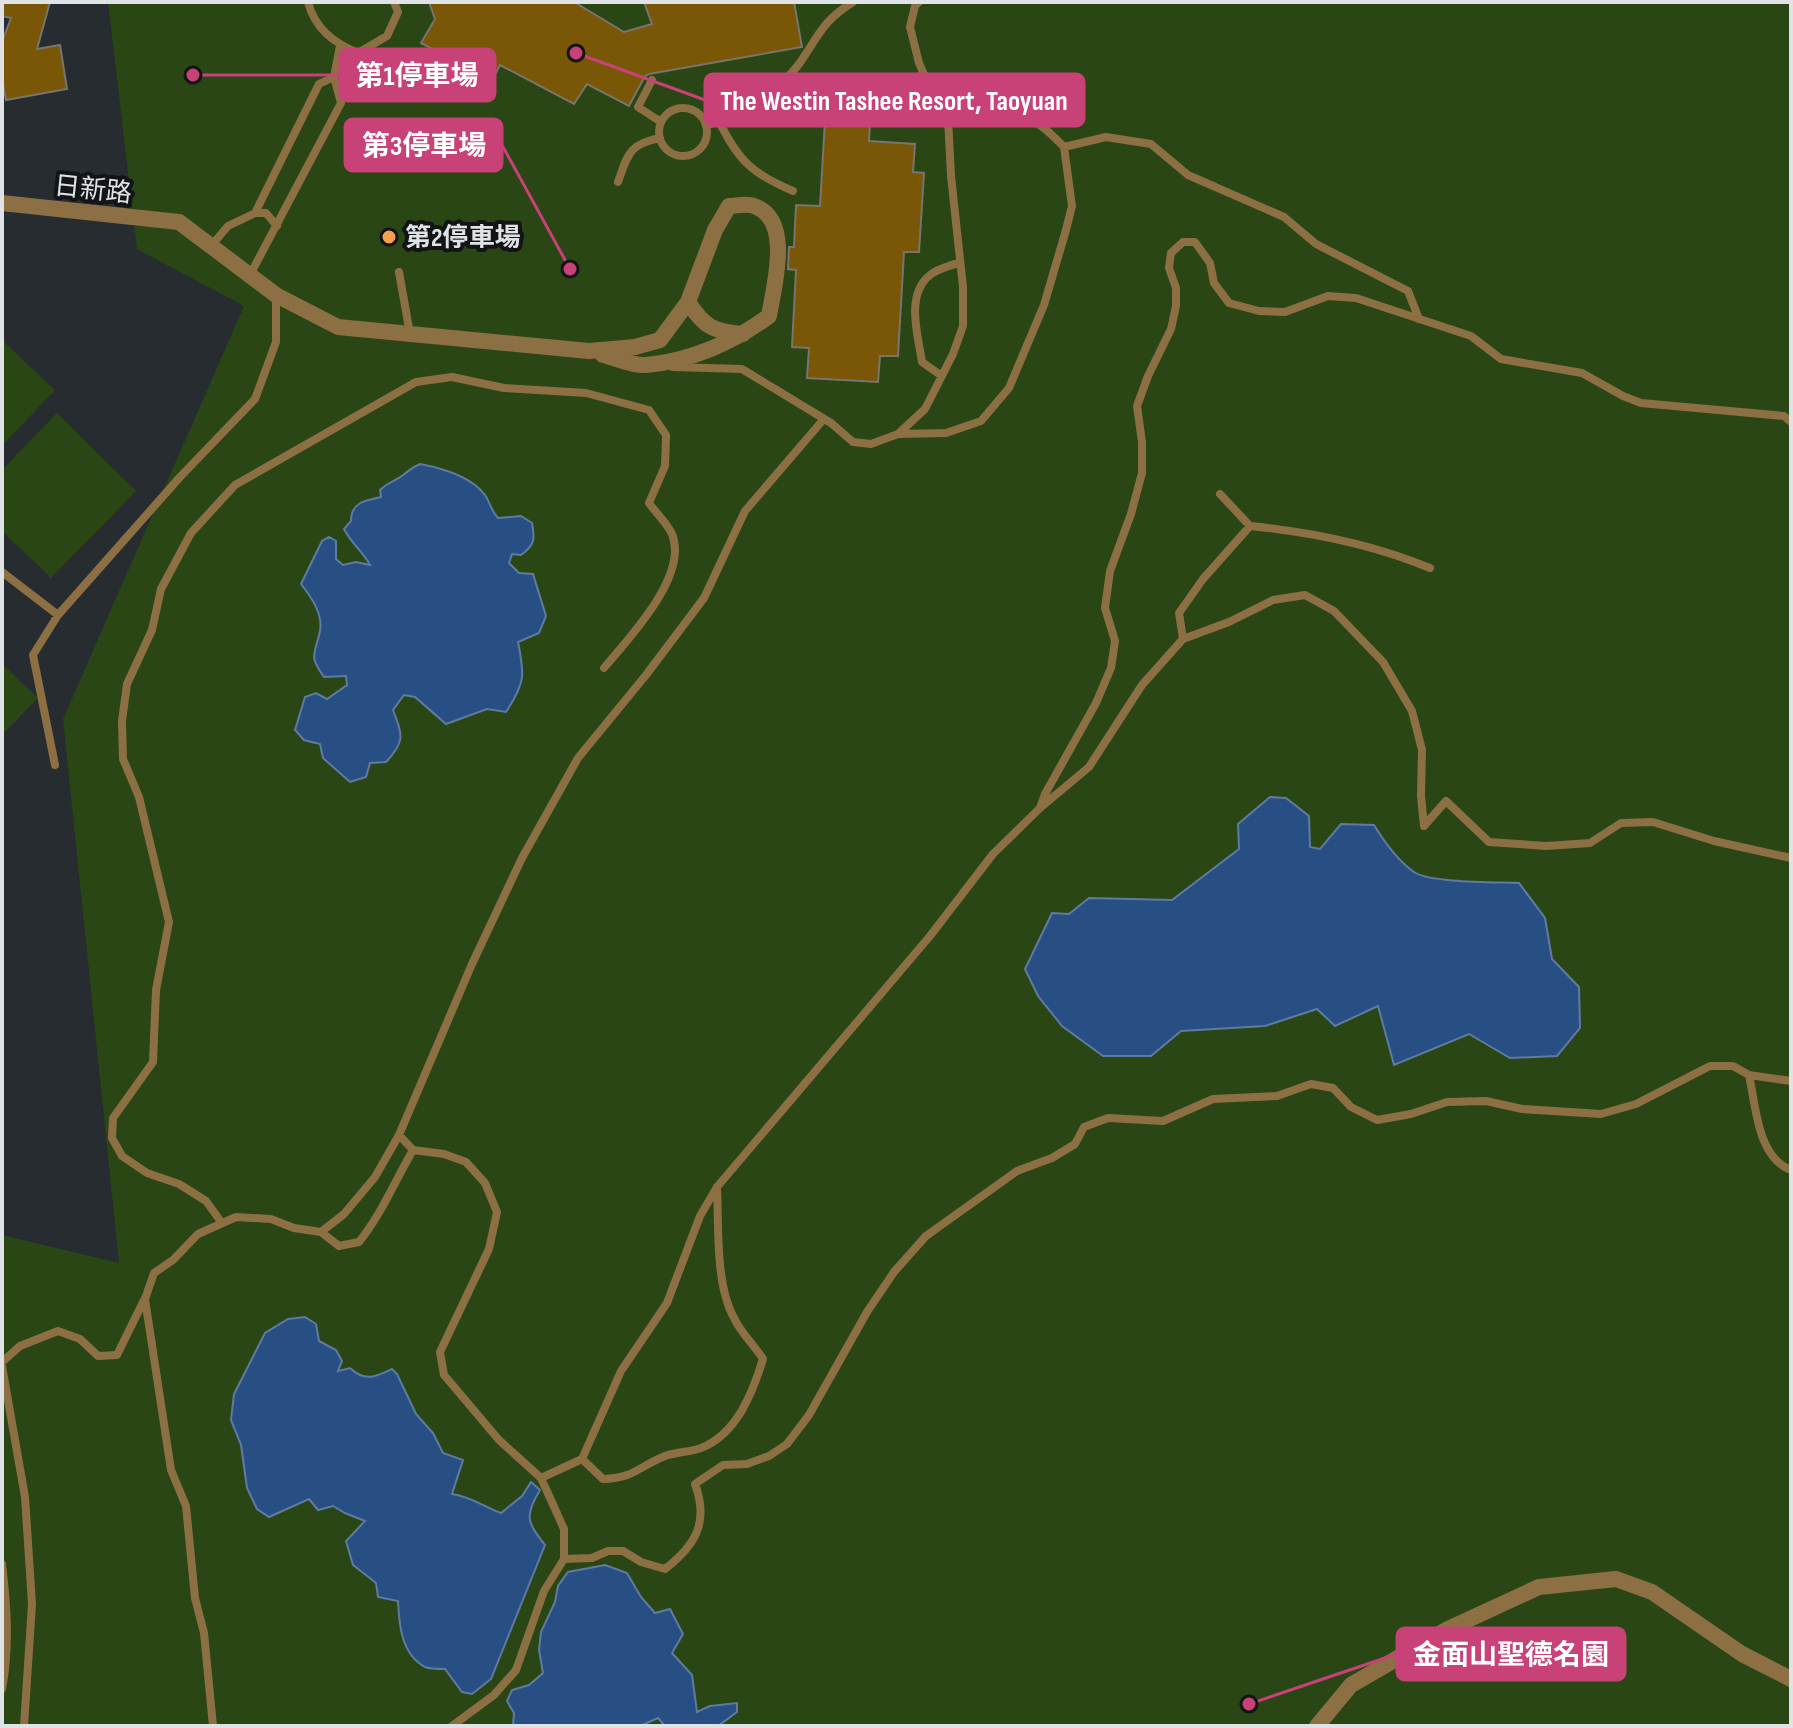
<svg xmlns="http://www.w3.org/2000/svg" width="1793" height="1728" viewBox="0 0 1793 1728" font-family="'Sofia Sans Condensed','Noto Sans TC',sans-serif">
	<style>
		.green { fill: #294614 }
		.water { fill: #284f83; stroke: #5f7ba1; stroke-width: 2 }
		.building { fill: #7a5607; stroke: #78746e; stroke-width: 2 }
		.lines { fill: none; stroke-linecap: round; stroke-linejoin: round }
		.lane { stroke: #8d6f44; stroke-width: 8 }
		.street { stroke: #8d6f44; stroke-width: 16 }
		.poi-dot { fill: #f9a04d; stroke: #121416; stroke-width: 3 }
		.labels { text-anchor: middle; stroke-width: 8; stroke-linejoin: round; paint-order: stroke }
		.street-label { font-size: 26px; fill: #e0e3e6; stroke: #121416 }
		.poi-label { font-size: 26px; font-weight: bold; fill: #e0e3e6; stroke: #121416; text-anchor: start }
		.leader { fill: none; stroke: #c84177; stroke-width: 3 }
		.callout-dot { fill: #c84177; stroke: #121416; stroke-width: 3 }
		.callout { fill: #c84177; stroke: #c84177; stroke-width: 3 }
		.callout-label { font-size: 28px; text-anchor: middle; font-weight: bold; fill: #fff }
	</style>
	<rect width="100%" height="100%" fill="#272c31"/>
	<path class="green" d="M108 2H1791V1726H2V1235L119 1263 63 719 244 306 137 249Z
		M2 340 55 390 2 446Z
		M57 413 136 491 51 578 2 531V470Z
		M2 664 38 698 2 735Z"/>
	<path class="water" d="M420 464C441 468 471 476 485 495 490 502 491 511 498 518L521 516 532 523C535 539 535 545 521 555L512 554 509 563 519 573 533 574 546 616 539 633 518 642C525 676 525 683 506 712L487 709 446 724 415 697 404 695 393 710C403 736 405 742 386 762L370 763 366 777 350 782 323 758 320 744 304 740 295 730 305 697 316 693 327 699 347 685 346 676 324 677C308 655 315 655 320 631 323 613 311 597 301 584L322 541 329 537 336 541V559L343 565 356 562 370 565C363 552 351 543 344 529L351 521C351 502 366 500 381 497L380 490C390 480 395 482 403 475 409 471 412 467 420 464Z
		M1270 797 1286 798 1309 816 1310 847 1320 849 1341 824 1374 825C1385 843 1397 860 1414 872 1430 883 1496 882 1519 883L1545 918 1552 959 1579 987 1580 1028 1557 1056 1510 1058 1469 1034 1394 1065 1378 1006 1335 1026 1317 1009 1265 1026 1181 1031 1151 1056H1103L1062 1026 1038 996 1025 969 1052 913 1069 914 1089 898 1172 900 1239 849 1238 824Z
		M305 1317 316 1324 319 1341 336 1350 342 1361 338 1371 350 1368C365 1382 375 1377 392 1369L397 1374 416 1414 433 1433 443 1453 463 1460 452 1494C469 1496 485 1507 501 1513L522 1496 531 1482 540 1490C524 1516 527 1522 545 1545L491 1679 472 1694 462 1692 445 1669C439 1669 430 1669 425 1667 401 1654 399 1624 398 1601L378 1597 376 1583 353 1565 346 1541 365 1521 345 1513 333 1506 318 1510 309 1499 269 1517 257 1509 247 1488 241 1445 231 1420 234 1394 265 1333 288 1319Z
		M605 1565 627 1573 641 1597 655 1613 670 1609 683 1634 672 1653 692 1675 697 1712 710 1706 737 1703V1712L718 1726H665L658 1718 640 1726H513L514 1713 507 1701 512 1690 529 1685 543 1673 539 1650 541 1632 555 1602 558 1586 568 1572Z"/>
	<path class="building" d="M2 2H50L37 49 60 45 67 89 6 100 2 79V42L11 18 2 16Z
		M429 2H574L624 32 652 24 644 2H794L802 47 649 74 645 76 629 106 587 84 574 104 500 65 492 81 421 43 435 19Z
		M825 120 870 122 869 141 915 144 913 172 924 173 919 252H904L898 356H880L878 382 807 378 809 348 792 347 796 270 788 269 789 247H794L796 205 820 206Z"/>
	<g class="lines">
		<path class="lane" d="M308 2C315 29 334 43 358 53L387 36 398 12 394 2
			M652 80 638 107 661 122
			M659 132a24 24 0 1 1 48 0a24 24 0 1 1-48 0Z
			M948 118C993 89 1031 112 1064 147L1106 137 1151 144 1188 175 1284 217 1316 244 1408 291 1419 319
			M719 121C738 161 753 174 793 191
			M706 126C741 113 776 95 799 64 819 36 821 22 853 2
			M618 182C628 154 629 144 660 138
			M255 213H266L277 226
			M211 246 228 226 255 213 319 84 334 77
			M399 272 410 334
			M250 275 341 103 334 77 340 46
			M672 367 742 369 831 423 853 442 871 444 898 434 925 409 953 354 963 326V287L951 176 948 118 933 95 919 63 910 27 915 6 919 2
			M942 376 922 362C918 335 905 295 930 275 938 268 951 266 960 262
			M898 434 946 433 981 421 1009 388 1044 305 1066 230 1072 206 1064 147
			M1220 494 1250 526
			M2 572 58 615
			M1183 639 1179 613 1203 579 1250 526C1312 532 1372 544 1430 568
			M55 765 33 655 58 615 180 477 255 399 276 342V295
			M1040 808 1089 767 1142 685 1183 639 1229 622 1273 600 1305 595 1334 611 1383 662 1412 711 1422 750 1421 796 1424 826 1446 801 1489 842 1546 846 1590 843 1621 823 1653 822 1714 841 1791 858
			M1749 1075C1756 1106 1757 1157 1791 1170
			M413 1150 444 1154 466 1162 485 1183 497 1212 489 1249 440 1352 444 1375 499 1440 541 1478
			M717 1187C719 1226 715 1284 734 1318 741 1333 754 1345 763 1359 753 1392 737 1434 701 1448 690 1452 677 1452 665 1456 638 1467 634 1478 603 1479L582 1459 621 1371 667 1303 700 1216 717 1187 930 936 993 854 1040 808 1045 794 1096 703 1111 668 1115 641 1105 608 1110 571 1131 514 1142 473V442L1137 406 1148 376 1171 329 1176 306V288L1169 268 1171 253 1183 242H1195L1210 263 1214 283 1229 303 1259 311 1285 312 1328 296 1356 298 1471 336 1501 359 1582 373 1623 396 1641 403 1784 416 1791 422
			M222 1223 206 1201 179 1184 147 1173 122 1156 112 1138 113 1118 153 1062 156 990 169 922 139 797 123 759 122 721 127 684 152 630 161 589 191 533 235 485 416 382 452 377 504 388 586 393 649 410 666 435 665 466 649 503C656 513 667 523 672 534 689 576 629 638 604 668
			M321 1232 339 1246 359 1242C381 1215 395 1181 413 1150L399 1135
			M2 1362 20 1346 58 1331 80 1339 98 1356 117 1355 144 1300
			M2 1366 25 1497 32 1604 24 1726
			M582 1459 541 1478 564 1529V1559L592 1558 608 1551H623L641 1562 665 1569C696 1545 709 1522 695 1484L723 1465 747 1464 769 1456 787 1444 809 1415 867 1312 894 1272 926 1236 1017 1171 1052 1158 1075 1144 1084 1127 1108 1118 1163 1121 1213 1099 1277 1096 1311 1084 1333 1088 1351 1107 1377 1120 1411 1114 1447 1102 1486 1101 1522 1109 1601 1114 1636 1104 1710 1066H1733L1749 1075 1791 1081
			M2 1564C7 1605 10 1648 2 1689
			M213 1726 204 1633 195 1598 186 1506 171 1470 145 1299 154 1273 173 1260 198 1234 236 1217 271 1219 294 1228 321 1232 344 1214 375 1177 399 1135 472 964 522 858 578 758 646 675 704 598 745 511 823 420
			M452 1726 494 1695 516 1670 544 1591 564 1559"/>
		<path class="street" d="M2 203 179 222 276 295 338 327 589 351 635 347 660 340 688 302
			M603 355C616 358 633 366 646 365 691 361 734 342 769 316 774 286 793 219 754 206 748 203 736 206 729 206L715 230 688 302C705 328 713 331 743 334
			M1317 1726 1351 1685 1448 1629 1539 1587 1616 1579 1652 1592 1742 1654 1791 1679"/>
	</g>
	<circle class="poi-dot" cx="389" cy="237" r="8"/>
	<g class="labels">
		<g class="street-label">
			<text transform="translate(93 189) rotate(6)" y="9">日新路</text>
		</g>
		<g class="poi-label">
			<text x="405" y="246">第2停車場</text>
		</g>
	</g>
	<path class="leader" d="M193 75L340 75M576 53L705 100M570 269L502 145M1249 1704L1397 1654"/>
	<g class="callout-dot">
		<circle cx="193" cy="75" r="8"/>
		<circle cx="576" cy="53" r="8"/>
		<circle cx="570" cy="269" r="8"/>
		<circle cx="1249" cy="1704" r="8"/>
	</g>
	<g class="callout">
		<rect x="340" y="49" width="155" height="52" rx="8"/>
		<rect x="705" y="74" width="379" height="52" rx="8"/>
		<rect x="345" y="119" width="157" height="52" rx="8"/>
		<rect x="1397" y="1628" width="228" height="52" rx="8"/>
	</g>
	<g class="callout-label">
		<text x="417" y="85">第1停車場</text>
		<text x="894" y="110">The Westin Tashee Resort, Taoyuan</text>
		<text x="424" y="155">第3停車場</text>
		<text x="1511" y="1664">金面山聖德名園</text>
	</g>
	<rect width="1793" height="1728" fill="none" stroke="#e0e3e6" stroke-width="8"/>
</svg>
